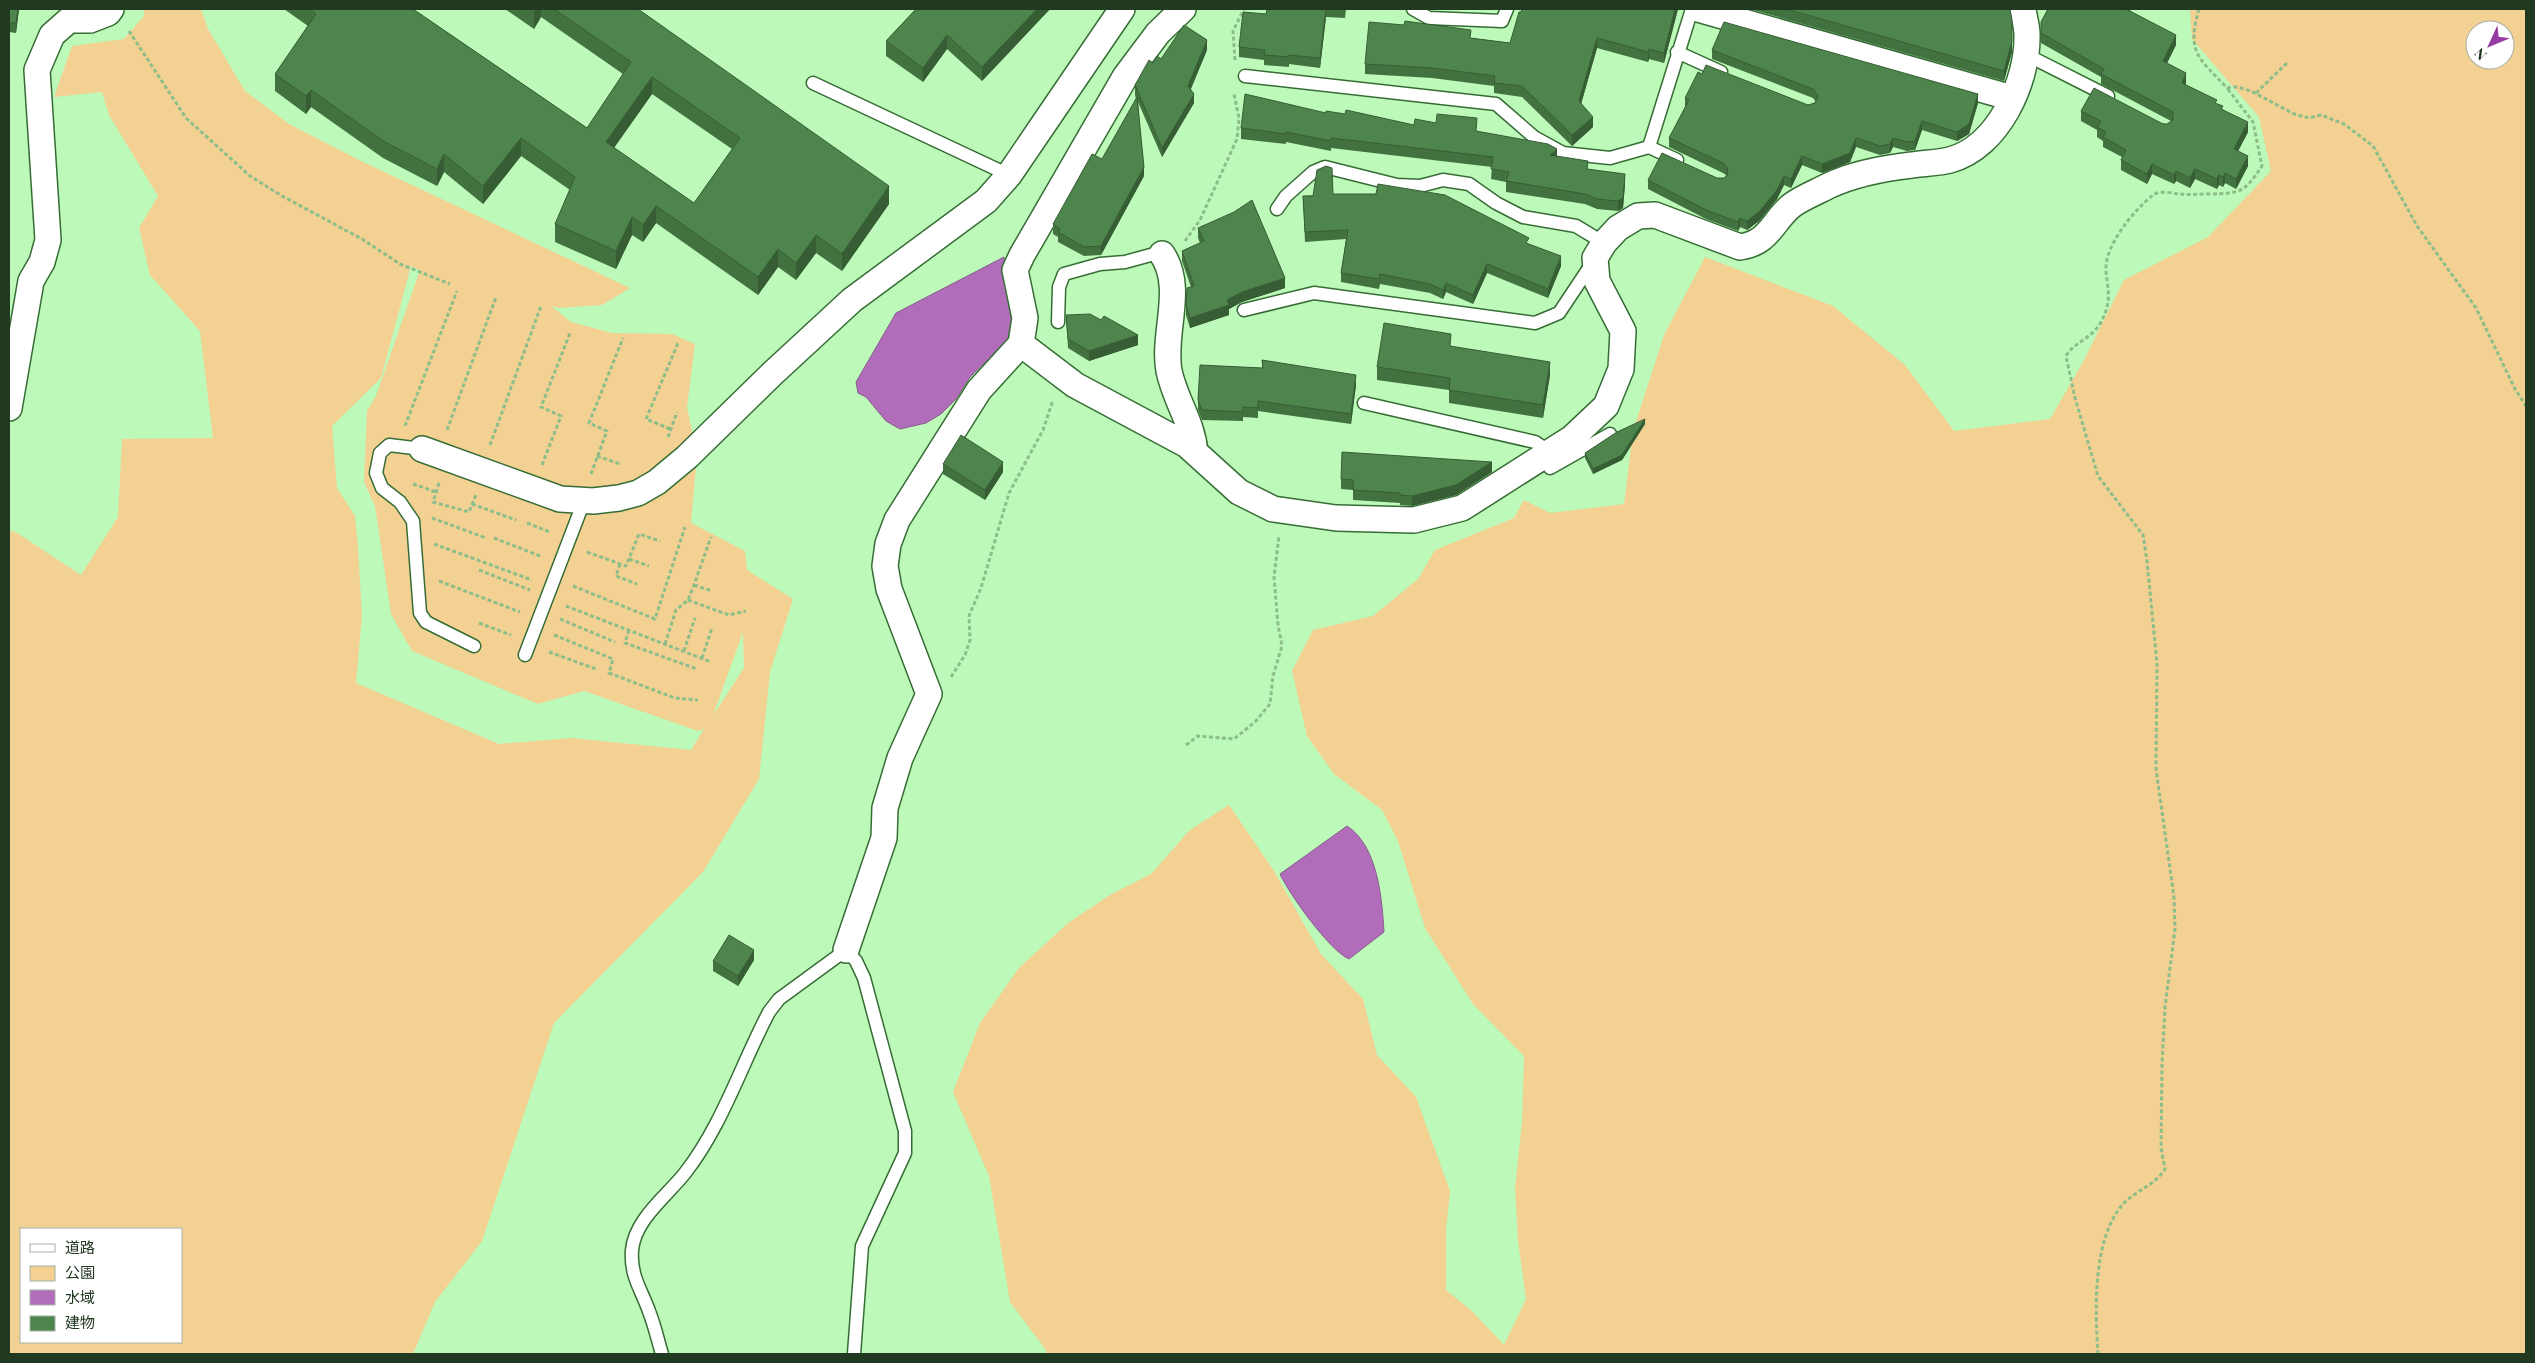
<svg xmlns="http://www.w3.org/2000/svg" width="2535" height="1363" viewBox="0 0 2535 1363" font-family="'Playfair Display','Noto Sans JP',serif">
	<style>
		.green { fill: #f2d193; fill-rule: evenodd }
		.water { fill: #b16db9; stroke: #865d8b }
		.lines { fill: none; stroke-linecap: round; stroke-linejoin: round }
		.lane-casing { stroke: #366d35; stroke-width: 15 }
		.street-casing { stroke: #366d35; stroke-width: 28 }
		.path { stroke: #8dbe8a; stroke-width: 3; stroke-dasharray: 4 2.5; stroke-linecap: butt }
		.lane { stroke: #fff; stroke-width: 12 }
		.street { stroke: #fff; stroke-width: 25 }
		.wall { fill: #437241; fill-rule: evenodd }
		.shaded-wall { fill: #375d35 }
		.building { fill: #4e854c; stroke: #375d35; fill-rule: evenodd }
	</style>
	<rect width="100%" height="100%" fill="#bdf9b9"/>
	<path class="green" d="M144 9H201L208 29 245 91 289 124 361 161 630 288 602 305 559 308 551 306 571 322 612 333 672 334 695 344 687 407 697 456 691 523 745 551 747 570 793 599 770 672 759 779 703 872 554 1023 482 1241 435 1302 413 1354H9V530L17 533 81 575 118 517 122 439 213 438 200 331 150 275 139 228 158 196 109 115 102 92 54 97 72 46 124 39 144 16ZM411 266 420 270 376 396 367 411 364 482 375 506 391 614 412 651 538 704 584 691 698 731 704 729 691 750 572 738 499 744 356 683 362 616 358 548 355 516 337 488 332 426 381 378ZM743 632 744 668 714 714V713ZM21 1229H181V1342H21Z
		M2190 9H2526V1354H1046V1350L1010 1302 989 1176 953 1092 980 1023 1019 968 1068 923 1110 895 1151 874 1190 830 1229 805 1274 871 1321 954 1363 999 1377 1055 1416 1097 1450 1191 1446 1230V1290L1472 1311 1504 1345 1526 1299 1518 1241 1515 1188 1522 1122 1524 1056 1473 1004 1425 928 1398 841 1382 810 1334 774 1307 736 1292 671 1313 630 1373 616 1418 579 1435 550 1514 518 1524 500 1550 513 1624 504 1633 431 1664 335 1705 257 1833 306 1905 365 1954 431 2050 419 2083 362 2124 280 2208 237 2271 171 2259 117 2192 39ZM2475 30H2505V60H2475Z"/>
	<path class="water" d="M1004 257 1005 275 1016 316 1009 351 998 350 970 377 956 399 941 414 926 423 900 429 886 421 866 397 858 393 856 382 896 313Z
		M1347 826C1378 846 1382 899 1384 932L1349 959C1330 951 1289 894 1280 874Z"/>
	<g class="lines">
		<defs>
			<path id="lane" d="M1413 9 1429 18 1502 21 1507 9
				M1677 52 1721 72
				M2025 54 2108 96
				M1245 76 1496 104 1534 137 1563 153 1610 158 1649 147
				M813 83 1009 175
				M1677 160 1649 147 1692 9
				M1277 209 1286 196 1313 172 1325 167 1397 185 1420 186 1443 180 1469 184 1496 203 1523 217 1576 226 1604 243
				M1244 310 1314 293 1535 323 1559 313 1593 262
				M1058 322 1059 287 1064 274 1100 264 1125 262 1158 253 1162 254
				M1364 403 1535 442 1550 452
				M422 449 389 445 380 453 376 473 382 488 400 502 413 521 420 613 426 622 474 646
				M1544 456 1550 468 1610 434
				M525 655 584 501
				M662 1354C658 1341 655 1327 650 1314 642 1290 630 1277 632 1250 635 1219 667 1196 685 1173 722 1126 741 1065 769 1012L779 999 846 950 856 961 864 978 905 1131V1153L862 1246 854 1354"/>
			<path id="street" d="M1698 9 2012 98
				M1162 254C1185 288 1162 333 1169 371 1175 400 1192 421 1195 452
				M1021 344 1075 385 1187 445 1239 492 1273 509 1336 518 1414 520 1462 508 1572 438 1606 406 1621 369 1623 331 1597 281 1595 258 1604 243 1618 228 1638 216 1655 215 1740 247C1769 243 1772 222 1791 206 1801 198 1817 192 1828 186 1853 174 1885 168 1912 165 1925 163 1938 163 1950 160 1998 147 2028 82 2027 35 2027 26 2024 17 2023 9
				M9 408 31 281 42 262 48 240 37 70 52 35 69 20H90L108 13 111 9
				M422 449 560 499 593 501 619 498 638 493 657 482 687 457 773 373 852 300 986 201 1009 175 1122 9
				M846 950 884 838 885 808 900 758 929 694 889 589 885 566 888 544 897 520 979 390 1021 344 1025 318 1015 270 1022 255 1125 77 1158 33 1183 9"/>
		</defs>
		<use href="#lane" class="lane-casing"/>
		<use href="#street" class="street-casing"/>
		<path class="path" d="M2199 9C2186 53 2199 58 2227 88L2237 87 2251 91 2294 114 2309 118 2321 115 2344 124 2373 146 2417 226 2476 308 2515 389 2526 406
			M129 31 186 118 250 176 282 196 362 239 400 264 450 284
			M1235 60 1233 31 1244 9
			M2256 93 2287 63
			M1185 241 1200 220 1237 139 1239 118 1234 94
			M405 426 457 291
			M670 429 646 419 678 343
			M447 430 496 297
			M668 437 677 412
			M490 445 541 306
			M597 456 620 464
			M542 465 561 416 541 407 570 333
			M591 474 607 431 589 423 623 338
			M439 483 433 502 469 512 476 495
			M413 484 436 492
			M472 504 516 520
			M432 518 486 538
			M527 523 550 532
			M494 538 540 556
			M434 544 532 580
			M587 552 626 566 639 534 660 541
			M629 559 649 566
			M620 564 616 576 637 584
			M479 570 530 590
			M439 581 520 612
			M694 585 712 591
			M573 586 655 619 685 527
			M688 600 729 615 746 611
			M566 606 711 662
			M560 619 615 642
			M479 623 511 635
			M629 630 625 643 697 669
			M554 635 613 659 609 673 675 698 698 700
			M665 644 676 610 688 600 694 585 711 537
			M684 651 695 618
			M549 652 596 669
			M702 658 712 628
			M951 677 965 655 970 640 969 616 981 588 1009 493 1043 430 1053 400
			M1186 745 1198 736 1234 739 1255 722 1270 704 1273 676 1282 646 1278 625 1274 577 1279 536
			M2098 1354C2095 1310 2092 1238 2124 1203 2137 1190 2155 1185 2165 1169L2161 1148 2162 1065 2165 1007 2175 929 2174 897 2156 769 2157 664 2147 561 2143 535 2098 476 2075 398 2066 356C2074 342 2093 338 2101 322 2112 301 2108 292 2106 271 2104 246 2134 210 2153 195 2160 190 2171 193 2179 194 2189 195 2199 194 2210 194 2241 193 2244 193 2262 166L2253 122 2227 88"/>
		<use href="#lane" class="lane"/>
		<use href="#street" class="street"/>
	</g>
	<path class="wall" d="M9 9H19L16 33 9 32Z
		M284 9H413L587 128 623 74 541 17 534 29 505 9H638L889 204 842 271 816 253 796 280 778 267 758 295 656 223 643 242 632 235 616 269 555 242V224L570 190 521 156 483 204 444 172 437 186 383 158 311 107 306 114 275 91V74L308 26ZM652 94 732 149 694 203 614 148Z
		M916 9H1050L982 81 947 49 923 82 886 56V41Z
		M1267 9H1346L1345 18 1326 17 1320 68 1289 64V67L1264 65V60L1239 57V47L1266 14Z
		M1678 9 1664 63 1649 59 1648 62 1597 48 1581 104 1593 127 1572 146 1522 97 1494 93V86L1432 78 1365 74V64L1471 38 1510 43 1521 12Z
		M1750 9H2010L2012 52 2004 81Z
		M2048 9H2131L2130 11 2176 45 2167 63 2186 83V85L2217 104 2248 132 2238 151 2248 166 2236 189 2225 183 2223 187 2219 185 2217 189 2195 179 2190 188 2176 181 2174 184 2152 174 2147 184 2121 170V160L2122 157 2103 147V141L2097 137V130L2081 121V111L2167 124 2171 121 2101 84V77L2041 43V22Z
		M1207 50 1191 89 1194 103 1162 157 1138 102 1144 176 1101 255 1084 256 1058 242V237L1053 234V224L1102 159 1136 99 1135 95V85L1153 63 1161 59Z
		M1712 50 1978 103 1969 134 1957 141 1922 130 1915 150 1907 151 1893 147 1890 153 1880 155 1856 147 1850 162 1822 173 1802 165 1791 188 1784 185 1777 199 1759 221 1747 230 1740 227 1738 231 1706 219 1648 189V180L1717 178H1724L1726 175 1723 173 1669 147V138L1685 107V98L1702 74 1808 105 1816 102 1813 98 1712 59Z
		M1326 113 1345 114 1414 125 1477 131 1557 156 1625 184 1623 208 1618 211 1597 209 1585 204 1506 192V182L1491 179 1492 167 1331 148V151L1286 142V144L1241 139V128Z
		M1333 194 1529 244 1561 266 1548 298 1487 273 1473 304 1446 292 1443 299 1430 293 1380 284 1379 289 1341 282V273L1346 239 1305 242 1303 196Z
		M1198 228 1285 288 1242 302 1229 309V315L1190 328 1186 315V305L1191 287 1182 261V251L1200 243 1198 238Z
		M1066 315 1138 345 1089 361 1068 348Z
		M1451 346 1550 375 1543 418 1449 403V390L1377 380V367Z
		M1262 360 1356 385 1351 424 1258 411V418L1243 417V421L1202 420 1198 410V400L1262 368Z
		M1645 424 1622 460 1593 474 1585 458V453Z
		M943 464 1003 472 985 500 943 474Z
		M1492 472 1456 495 1412 506 1400 505V503L1353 500V490L1341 489V479Z
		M754 960 738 986 713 971V961Z"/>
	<path class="shaded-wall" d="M18 9H19L16 33V23Z
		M536 9H541V17L534 29V12Z
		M1037 9H1050L982 81V67Z
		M1326 9V17L1320 68V58Z
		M1675 9H1678L1664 63V53Z
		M2012 30V52L2004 81V71Z
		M947 35V49L923 82V68Z
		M2176 35V45L2163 71V61Z
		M1597 38V48L1579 111V101Z
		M1207 40V50L1188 95V86Z
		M1649 49V59L1648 62V52Z
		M2186 73V83L2182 93V83Z
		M652 77V94L606 159V142Z
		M311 90V107L306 114V96Z
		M1194 94V103L1162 157V148Z
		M1978 94V103L1969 134 1957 141V132Z
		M1593 117V127L1572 146V135Z
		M1922 121V130L1915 150V141Z
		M2248 122V132L2234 159V149Z
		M521 138V156L483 204V186Z
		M1856 138V147L1850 162 1822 173V164Z
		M1893 138V147L1890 153V144Z
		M1557 149V159L1550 155Z
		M444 154V172L437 186V169Z
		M1802 156V165L1791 188V179Z
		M2248 156V166L2236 189V179Z
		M2152 164V174L2147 184V174Z
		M1144 167V176L1101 255V246Z
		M2195 169V179L2190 188V178Z
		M2176 171V181L2174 184V175Z
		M2225 173V183L2223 187V177Z
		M1625 174V184L1623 208 1618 211V201Z
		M2219 175V185L2217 189V179Z
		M1784 176V185L1777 199 1759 221 1747 230V221Z
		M889 186V204L842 271V254Z
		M656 206V223L643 242V225Z
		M632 217V235L616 269V251Z
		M1740 218V227L1738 231V222Z
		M816 235V253L796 280V263Z
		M778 249V267L758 295V277Z
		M1561 256V266L1548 298V289Z
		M1487 264V273L1473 304V295Z
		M1285 278V288L1242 302 1229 309V315L1190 328V318L1227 300 1242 292Z
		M1446 283V292L1443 299V290Z
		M1138 335V345L1089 361V351Z
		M1550 362V375L1543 418V405Z
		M1356 375V385L1351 424V414Z
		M1645 419V424L1622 460 1593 474V469Z
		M1003 462V472L985 500V490Z
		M1492 462V472L1456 495 1412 506V496Z
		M754 950V960L738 986V976Z"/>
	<path class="building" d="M9 9H18L16 23H9Z
		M309 9H413L587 128 631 62 554 9H638L889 186 842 254 816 235 796 263 778 249 758 277 656 206 643 225 632 217 616 251 555 224 575 177 521 138 483 186 444 154 437 169 383 141 311 90 306 96 275 74 316 14ZM652 77 740 138 694 203 606 142Z
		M529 9H536L534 12Z
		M916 9H1037L982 67 947 35 923 68 886 41Z
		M1267 9H1326L1320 58 1289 55V57L1264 55 1265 50 1239 47 1243 12 1266 14Z
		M1522 9H1675L1664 53 1649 49 1648 52 1597 38 1579 101 1593 117 1572 135 1522 86 1494 83 1495 76 1432 68 1365 64 1369 22 1404 25 1405 21 1471 30 1470 38 1510 43 1519 12H1521Z
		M1786 9H2010L2012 20V41L2004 71Z
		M2048 9H2126L2176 35 2163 61 2186 73 2182 83 2217 100 2215 103 2223 106 2221 109 2248 122 2234 149 2248 156 2236 179 2225 173 2223 177 2219 175 2217 179 2195 169 2190 178 2176 171 2174 175 2152 164 2147 174 2121 160 2126 150 2103 137 2106 132 2097 127 2101 121 2081 111 2094 88 2163 124H2167L2173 120V112L2101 74 2104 69 2041 33V22Z
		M1724 22 1978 94 1969 124 1957 132 1922 121 1915 141 1907 142 1893 138 1890 144 1880 146 1856 138 1850 153 1822 164 1802 156 1791 179 1784 176 1777 190 1759 212 1747 221 1740 218 1738 222 1706 210 1648 180 1662 153 1717 178H1724L1728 174 1727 167 1723 163 1669 138 1689 100 1685 98 1698 72 1702 74 1706 65 1808 105 1815 103 1818 96 1813 89 1712 50Z
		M1184 25 1207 40 1188 86 1194 94 1162 148 1135 85 1149 60 1153 63 1157 56 1161 59Z
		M1245 94 1326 113V111L1345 114 1346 110 1414 125 1415 119 1436 123 1437 114 1477 118 1476 131 1548 144 1557 149 1550 155 1588 161 1587 169 1625 174 1623 198 1618 201 1597 199 1585 194 1506 181 1509 172 1491 169 1493 157 1331 138V141L1286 132V134L1241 128Z
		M1137 97 1144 167 1101 246 1084 247 1058 232 1060 229 1053 224 1092 154 1102 159Z
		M1326 166 1332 168 1333 194H1376L1378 184 1445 195 1529 238 1526 243 1561 256 1548 289 1487 264 1473 295 1446 283 1443 290 1430 284 1380 274 1379 279 1341 273 1348 230 1305 232 1303 196H1313L1317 170Z
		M1252 200 1285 278 1242 292 1227 300 1229 305 1190 318 1186 305 1187 288 1194 286 1182 251 1204 241 1198 228 1234 212Z
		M1090 314 1101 320 1104 316 1138 335 1089 351 1068 339 1066 315Z
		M1384 323 1451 334 1450 346 1550 362 1543 405 1449 390 1450 378 1377 367Z
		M1262 360 1356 375 1351 414 1258 401V408L1243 407V412L1202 410 1198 400 1200 365 1263 368Z
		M1645 419 1622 455 1593 469 1585 453 1617 432Z
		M961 435 1003 462 985 490 943 464Z
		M1342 452 1492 462 1456 485 1412 496 1400 495V493L1353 490V480L1341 479Z
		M729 935 754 950 738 976 713 961Z"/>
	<rect width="2535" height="1363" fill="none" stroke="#223921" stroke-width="20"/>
	<rect x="20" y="1228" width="162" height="115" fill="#ffffff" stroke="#a7b0a6"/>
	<rect x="30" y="1244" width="25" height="8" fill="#ffffff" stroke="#a7b0a6"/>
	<text x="65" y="1253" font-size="15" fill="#223921">道路</text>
	<rect x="30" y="1266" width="25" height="15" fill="#f2d193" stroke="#a7b0a6"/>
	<text x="65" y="1278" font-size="15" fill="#223921">公園</text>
	<rect x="30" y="1290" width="25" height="15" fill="#b16db9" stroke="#a7b0a6"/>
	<text x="65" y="1303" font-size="15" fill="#223921">水域</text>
	<rect x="30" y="1316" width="25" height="15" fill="#4e854c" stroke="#a7b0a6"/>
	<text x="65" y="1328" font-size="15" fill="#223921">建物</text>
	<g transform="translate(2490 45) rotate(226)"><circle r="24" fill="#ffffff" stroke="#a7b0a6"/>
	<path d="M0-4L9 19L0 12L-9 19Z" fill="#983aa4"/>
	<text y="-8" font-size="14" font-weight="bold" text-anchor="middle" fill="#223921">N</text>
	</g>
</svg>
